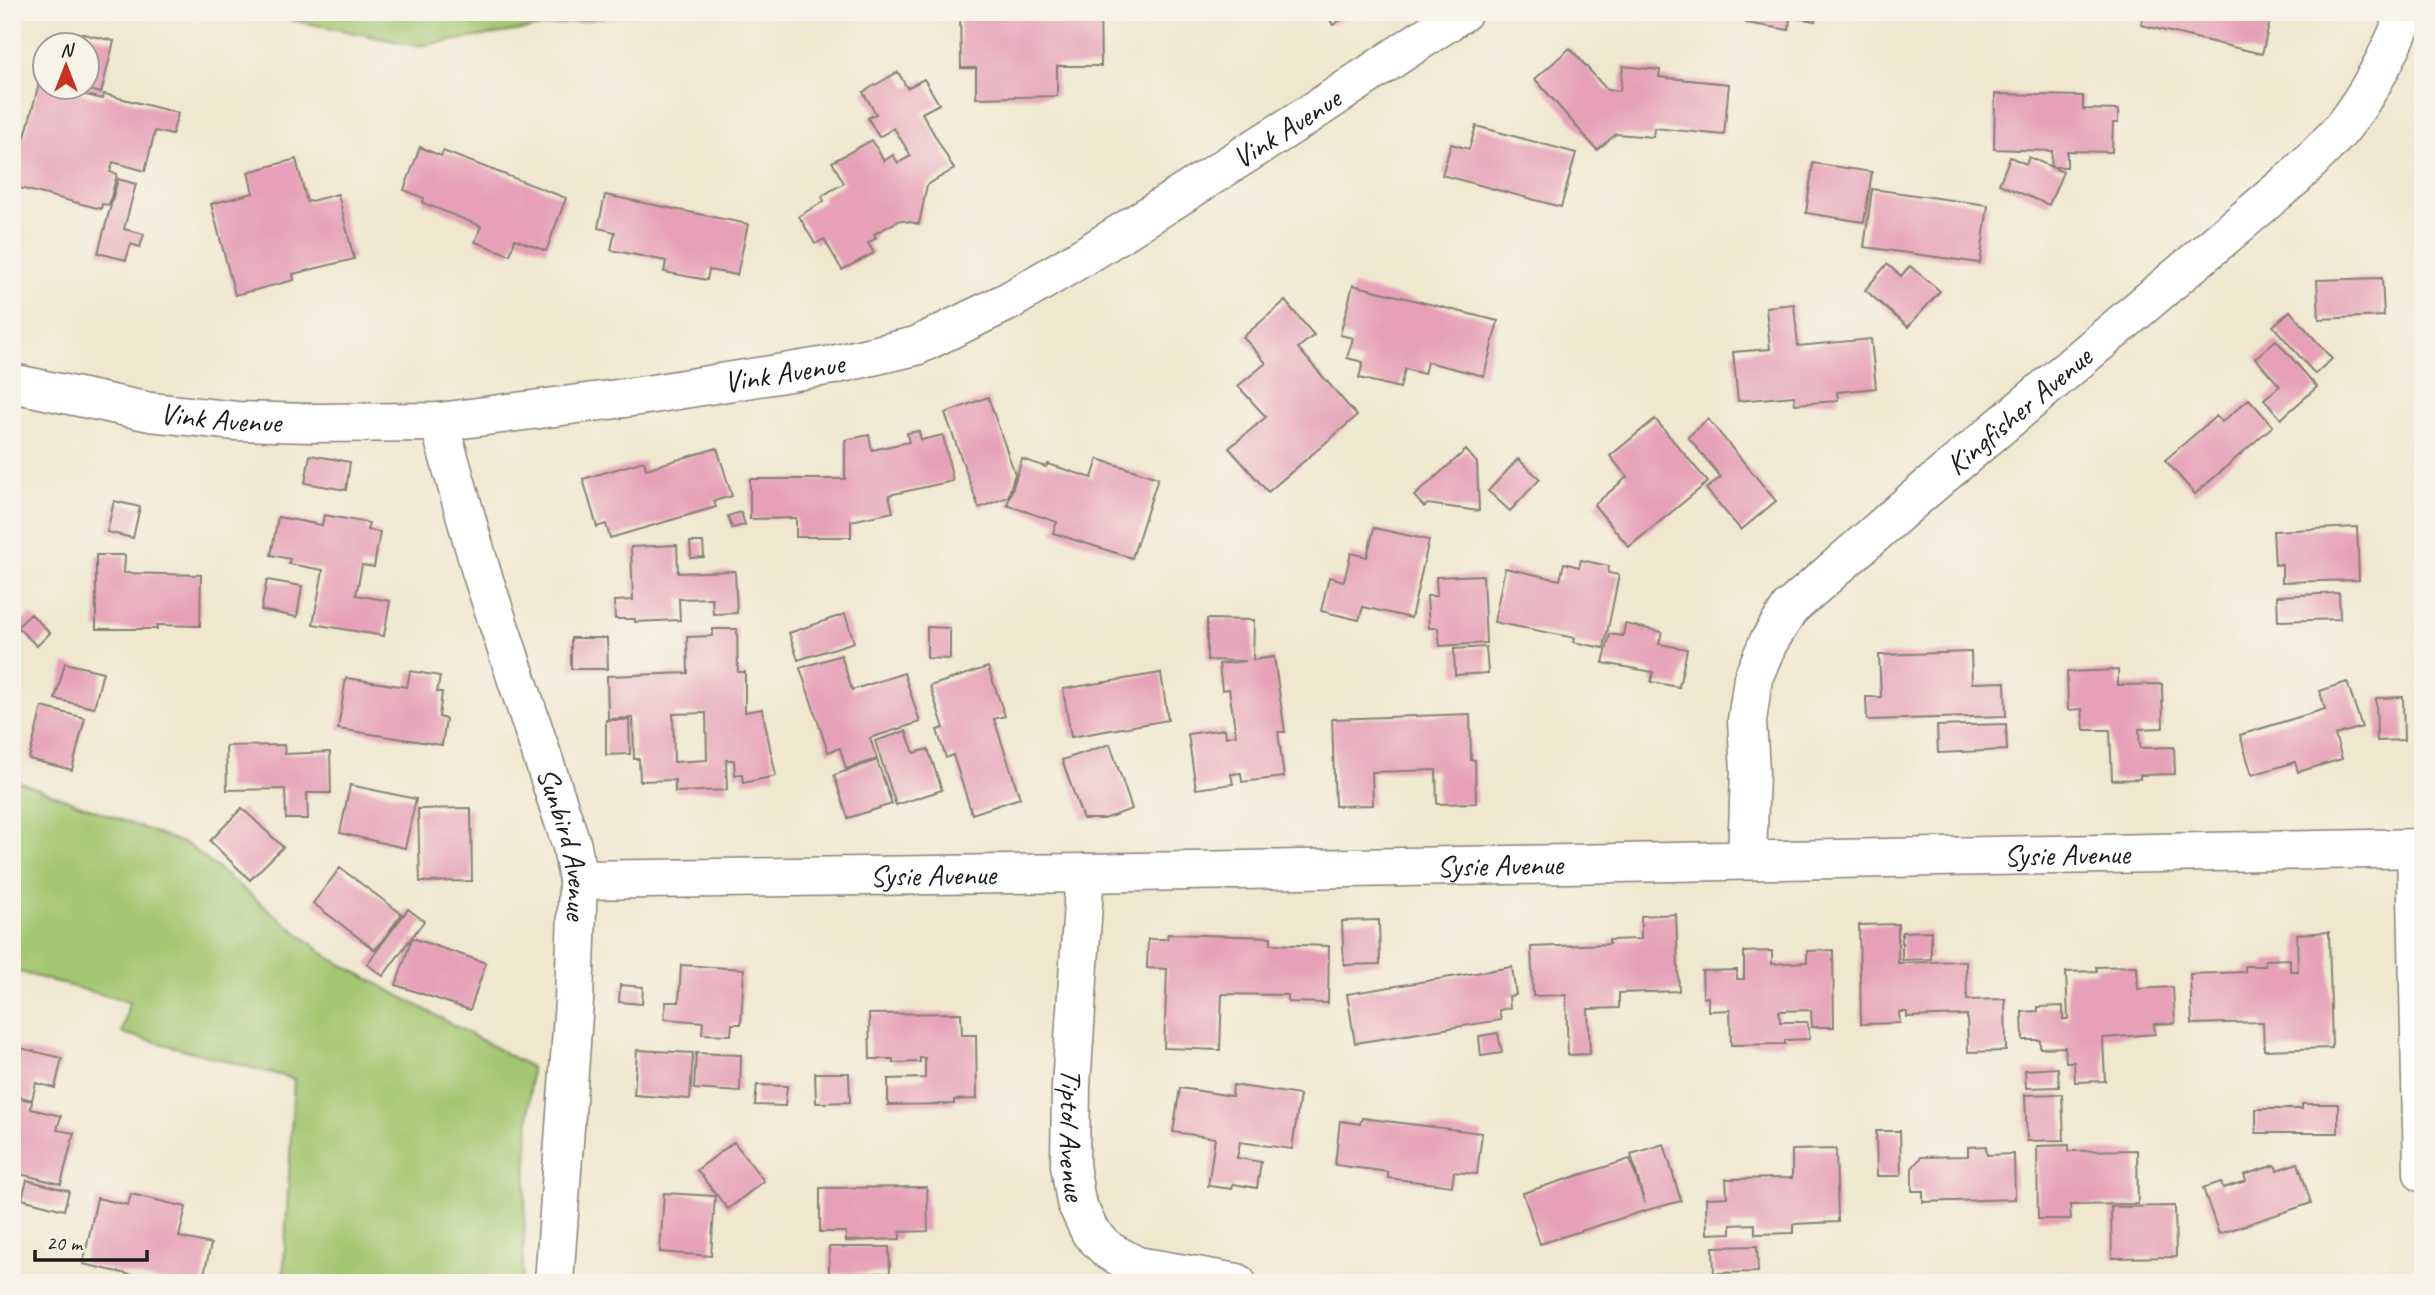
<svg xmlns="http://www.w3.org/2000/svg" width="2435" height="1295" viewBox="0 0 2435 1295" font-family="Caveat,sans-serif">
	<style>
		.green { fill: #a3c670; stroke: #607146; stroke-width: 2 }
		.building { fill: #e6a1b8; fill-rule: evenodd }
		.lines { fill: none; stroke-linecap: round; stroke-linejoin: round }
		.minor-casing { stroke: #868276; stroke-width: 41 }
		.minor { stroke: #fff; stroke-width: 38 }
		.labels { text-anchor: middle; stroke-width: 5; stroke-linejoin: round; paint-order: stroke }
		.street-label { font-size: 30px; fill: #1c1c1c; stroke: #f7f3e8 }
	</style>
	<rect width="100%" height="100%" fill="#f7f3e8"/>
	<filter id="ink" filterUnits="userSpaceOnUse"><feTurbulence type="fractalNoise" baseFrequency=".0143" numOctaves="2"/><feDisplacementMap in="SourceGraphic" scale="14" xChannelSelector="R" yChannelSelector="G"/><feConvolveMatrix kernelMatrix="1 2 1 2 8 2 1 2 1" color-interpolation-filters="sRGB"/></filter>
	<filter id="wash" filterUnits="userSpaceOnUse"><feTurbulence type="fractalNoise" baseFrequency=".00686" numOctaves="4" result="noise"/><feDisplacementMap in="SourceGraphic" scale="28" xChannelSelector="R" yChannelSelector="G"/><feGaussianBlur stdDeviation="1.57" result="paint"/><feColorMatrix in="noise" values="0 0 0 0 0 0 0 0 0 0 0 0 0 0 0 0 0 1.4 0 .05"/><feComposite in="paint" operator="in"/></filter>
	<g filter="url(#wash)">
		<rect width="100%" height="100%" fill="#efe8cf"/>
		<path class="green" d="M253 12H639L418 46Z
			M12 779 188 845 328 957 531 1067 522 1283H283L294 1079 122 1033 129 1002 12 970Z"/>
		<g id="blocks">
			<path class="building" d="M960 12H1100L1101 66H1057V96L976 98V68H961Z
				M1325 12H1353L1333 25Z
				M1747 12H1816L1815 21 1790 17 1789 30 1746 23Z
				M2144 12H2272L2262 54 2141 25Z
				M79 33 114 41 101 93 82 88H88V46H75Z
				M1570 48 1607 90 1620 91 1623 66 1660 70 1659 77 1729 84 1724 135 1654 128 1653 137 1616 134 1597 150 1535 79Z
				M898 72 907 88 924 79 939 104 922 113 954 169 927 185 919 224 900 220 874 234 876 238 868 243 874 253 842 270 824 239 815 244 799 216 824 201 822 196 844 183 832 162 872 140 884 161 893 155 898 163 911 156 894 128 879 137 868 118 876 114 863 92Z
				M39 83 46 84V88H58L103 99 104 94 178 113 172 135 155 131 145 171 113 162 110 172 117 174 109 205 102 204 101 209 12 186V133L25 137Z
				M1995 94 2083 96V109L2118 110V123H2113L2112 152 2067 151V167H2051L2052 151 1994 149Z
				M1476 126 1576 153 1561 207 1442 175 1451 144 1469 149Z
				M420 147 441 156 443 151 566 198 546 251 515 239 510 255 475 242 481 226 423 203 424 198 404 190Z
				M2010 157 2026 164 2029 157 2063 172 2049 205 1999 184Z
				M296 159 307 202 338 194 354 259 293 274 294 280 235 295 211 204 253 193 248 172Z
				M1813 163 1872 172 1864 222 1806 213Z
				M118 179 136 184 124 229 144 234 140 247 131 244 126 260 98 253Z
				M1872 189 1988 205 1980 263 1864 247Z
				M605 195 748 224 737 275 709 270 707 280 664 272 666 261 611 250 615 232 598 228Z
				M1887 264 1901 276 1910 266 1940 291 1908 327 1865 290Z
				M2382 278 2384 316 2319 319 2317 280Z
				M1353 285 1498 321 1484 376 1427 362 1424 374 1405 369 1400 388 1359 378 1363 362 1347 358 1353 338 1340 335Z
				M1285 301 1314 335 1298 348 1357 416 1268 492 1229 448 1266 417 1238 386 1266 363 1243 337Z
				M1794 304 1798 346 1871 339 1876 388 1837 392 1838 401 1795 404 1794 396 1738 401 1733 352 1770 349 1766 307Z
				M2290 311 2332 359 2315 374 2273 326Z
				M2276 340 2317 387 2281 419 2264 399 2280 386 2255 358Z
				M988 397 1015 474 1008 497 979 508 945 413Z
				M2249 399 2273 426 2195 494 2165 460 2216 416 2222 422Z
				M1655 419 1708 482 1629 547 1594 505 1627 477 1610 456Z
				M1708 419 1776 501 1741 530 1706 489 1721 477 1688 437Z
				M919 431 921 440 943 435 953 481 889 495 893 512 851 521V537H796V518L750 519V479H845V440L869 435 872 450 909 442 907 433Z
				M717 448 732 496 714 501 716 507 610 538 606 524 597 527 583 479 644 461 646 469Z
				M1466 450 1477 463 1479 511 1428 504 1424 507 1414 496Z
				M310 455 350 462 346 490 305 483Z
				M1022 459 1046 467 1048 464 1092 478 1098 459 1158 478 1132 558 1053 533 1057 522 1007 505Z
				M1518 459 1540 479 1510 511 1488 491Z
				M114 501 140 507 133 538 107 532Z
				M741 512 745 525 732 528 728 516Z
				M324 515 369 523 367 530 380 532 374 567 362 565 356 595 390 601 384 636 313 624 323 570 289 564 290 559 271 555 278 517 322 525Z
				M2357 527 2359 580 2282 582V564L2275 565 2273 531Z
				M1374 528 1429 540 1411 618 1363 607 1359 620 1321 611 1329 577 1344 581 1351 553 1367 557Z
				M690 542H703L704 557 691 558Z
				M677 545 678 573 735 571 737 613 713 614 712 598 679 599 680 620 635 622V619H615L614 601 633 600 631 547Z
				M96 555H125L124 573 201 575 200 626 157 625V629H96Z
				M1581 560 1609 566 1608 573 1619 575 1604 648 1573 642 1575 638 1494 622 1505 568 1560 580 1564 563 1579 567Z
				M1483 575 1486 643 1440 646 1438 628H1429L1427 596H1437L1436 577Z
				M267 580 302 586 297 617 261 610Z
				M2339 593 2340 619 2278 621 2277 596Z
				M31 614 50 633 37 646 17 627Z
				M845 614 854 642 798 660 789 633Z
				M1207 619 1254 620 1253 660 1274 657 1285 732H1278L1284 777 1242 782 1241 773 1231 774 1233 784 1196 789 1188 734 1225 729 1226 737 1236 735 1229 689 1222 690 1219 664 1246 661 1207 660Z
				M1625 624 1662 632 1659 644 1687 649 1679 687 1651 682 1653 672 1603 663 1610 634 1623 636Z
				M927 627 950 628V659L927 658Z
				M713 629H737L738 672H745V712L762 709 776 776 743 783 742 774 735 775 734 760H726L727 790 675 792V780L640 781 639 759H634L633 718 608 719 607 676 688 673 687 637 713 636ZM706 713 707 760 674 762 673 714Z
				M571 638H607L608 669H571Z
				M1486 647 1488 673 1455 675 1454 649Z
				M1971 652 1972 683 2005 682 2006 716 1867 720 1866 697H1881L1879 655Z
				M841 655 852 690 904 673 920 722 870 738 877 759 846 769 840 748 828 752 800 668Z
				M65 663 103 672 94 708 55 699Z
				M988 667 1005 716 994 719 1020 798 972 814 953 755 946 758 937 730 944 728 930 686Z
				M2118 670V685L2162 684 2163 728 2139 729 2140 748 2174 747 2175 774 2140 775V779L2112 780 2110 730H2084L2082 709 2068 710 2067 672Z
				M410 671 440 676 437 692H442L439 717 446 719 442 745 338 729 346 678 407 687Z
				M1161 673 1168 720 1071 737 1063 689Z
				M2347 682 2362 727 2335 735 2342 759 2298 772 2295 762 2252 775 2240 735 2325 709 2320 691Z
				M2403 697 2404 740 2377 741 2376 698Z
				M42 707 85 718 72 770 29 759Z
				M1470 714 1471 760H1475L1476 803 1437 804 1436 770 1372 772 1373 805 1335 806 1332 719Z
				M606 720H629L630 754 606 755Z
				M2006 724 2007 750 1938 753 1937 726Z
				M906 731 914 753 928 749 942 790 896 805 875 741Z
				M1110 744 1132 809 1104 819H1083L1062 760Z
				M284 745 285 754 330 752 331 793H307L308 819H286L285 789 227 790 226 746Z
				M877 760 892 804 848 818 834 775Z
				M350 785 416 799 405 848 340 833Z
				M242 808 283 847 250 880 210 841Z
				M471 808 472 881 420 882 418 809Z
				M340 868 402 914 375 950 313 903Z
				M408 909 424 921 383 976 367 964Z
				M1676 914 1679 991 1619 993V1008L1588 1009 1590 1054 1568 1055 1566 995 1533 996 1531 947 1609 944V940L1641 939V916Z
				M1379 920 1380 964 1344 965 1342 921Z
				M1898 924V963L1966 961 1967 1000 2005 999 2006 1051 1968 1052 1967 1015 1907 1017V1012H1899L1900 1023 1861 1024 1859 925Z
				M1931 931V959L1902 960V932Z
				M2329 932 2332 1048 2264 1050 2263 1022 2192 1024 2190 974 2245 972V966H2265V960L2290 959V971H2298L2297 934Z
				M1168 934 1271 937V944L1329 946 1328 1003 1288 1002V995L1222 994 1220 1050 1164 1048 1167 969 1147 968 1148 939H1167Z
				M412 938 486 963 470 1010 396 985Z
				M1833 950 1834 1027H1812L1811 1010 1779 1011 1780 1022H1807L1810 1039 1785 1040V1044L1731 1045 1730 1010 1708 1011V997L1703 998 1702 971 1737 970V979H1744V952L1772 951V964L1807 962V951Z
				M681 965 744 969 741 1024H732L731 1035 702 1034 703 1022 664 1019 666 1002H679Z
				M2137 966 2138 989 2173 987 2175 1023 2154 1024 2155 1034 2103 1038 2105 1081 2075 1082 2074 1062H2066L2065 1047 2040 1048V1040H2023L2022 1012 2038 1011V1007L2063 1006V1019H2068L2066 972 2097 971 2096 967Z
				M1512 967 1516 995 1509 996 1510 1008 1499 1010 1501 1020 1355 1043 1347 994Z
				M620 985 643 987 642 1004 619 1002Z
				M961 1013 962 1035H976L977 1099 954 1100V1104L888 1105V1079L925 1078V1058H920V1062L893 1063V1059H870L869 1014Z
				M1498 1033 1502 1053 1481 1056 1479 1036Z
				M12 1046 62 1058 55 1088 36 1083 32 1100 12 1095Z
				M637 1050 693 1053 690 1099 634 1095Z
				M696 1053 741 1055 740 1092 694 1089Z
				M2058 1068 2059 1087 2026 1088 2025 1070Z
				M815 1073H849L850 1102 816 1103Z
				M757 1085 787 1086 785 1106 755 1105Z
				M1233 1085 1300 1095 1292 1149 1240 1142 1237 1158 1261 1162 1257 1188 1233 1184 1232 1189 1208 1186 1215 1138 1173 1132 1180 1088 1232 1096Z
				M2062 1094 2064 1140 2027 1141 2025 1095Z
				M12 1096 32 1101 31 1109 61 1116 57 1130 74 1133 61 1184 12 1172Z
				M2302 1104H2338V1133H2256V1109H2302Z
				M1362 1118 1482 1133 1477 1174 1454 1172 1452 1186 1388 1178V1172L1335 1165 1340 1121 1360 1124Z
				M1876 1131H1900L1901 1176H1877Z
				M734 1142 764 1181 728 1209 697 1170Z
				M1664 1144 1681 1201 1647 1210 1540 1244 1523 1193 1630 1159 1645 1204 1631 1154Z
				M2069 1145V1151L2137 1150 2138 1204 2070 1205 2071 1219H2038L2037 1146Z
				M1986 1146 1987 1155 2014 1154 2015 1199 1923 1202V1191H1912V1168L1921 1157 1968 1156V1147Z
				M1836 1149 1838 1222 1793 1224V1233L1755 1234V1224L1731 1225V1233L1707 1234 1706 1198 1727 1197 1726 1179 1792 1178V1150Z
				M2298 1163 2311 1203 2219 1234 2203 1188 2221 1182 2223 1188 2246 1181 2244 1175 2275 1165 2277 1170Z
				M27 1180 69 1191 64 1210 22 1199Z
				M927 1187 928 1231 900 1232V1239L846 1241V1232H820V1188Z
				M664 1193 715 1196 711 1256 660 1252Z
				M131 1194 186 1207 179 1237 211 1244 202 1283H167L83 1264 97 1198 128 1205Z
				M2175 1206 2176 1257 2112 1258 2111 1207Z
				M1757 1246 1758 1272 1714 1273 1713 1247Z
				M829 1247H889L890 1273 829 1274Z"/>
		</g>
	</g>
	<g filter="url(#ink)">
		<use href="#blocks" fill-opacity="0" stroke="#868276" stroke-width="2"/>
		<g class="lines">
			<defs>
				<g id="minor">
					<path id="s1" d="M12 383 150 412 236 421 311 423 439 422 640 396 833 365 916 346 1009 301 1091 252 1311 113 1463 12"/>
					<path id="s2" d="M439 422 481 571 572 846 578 880 574 1001 554 1283"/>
					<path d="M2416 848 2423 1173"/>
					<path id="s3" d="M1747 860 1750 771 1747 721 1753 678 1768 643 1790 608 1911 502 2296 176C2311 160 2328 145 2342 128 2370 92 2389 54 2407 12"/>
					<path id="s4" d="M1085 873 1071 1086 1070 1165 1076 1202 1090 1232 1109 1251 1137 1266 1237 1283"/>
					<path id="s5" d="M578 880 1085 873 2423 848"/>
				</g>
			</defs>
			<use href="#minor" class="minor-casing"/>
			<use href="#minor" class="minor"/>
		</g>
	</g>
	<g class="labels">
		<g class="street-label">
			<text dy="10" stroke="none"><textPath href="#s1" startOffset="1344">Vink Avenue</textPath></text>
			<text dy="10" stroke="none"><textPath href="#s1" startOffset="779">Vink Avenue</textPath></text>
			<text dy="10" stroke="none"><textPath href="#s3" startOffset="564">Kingfisher Avenue</textPath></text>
			<text dy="10" stroke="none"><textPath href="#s1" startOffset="212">Vink Avenue</textPath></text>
			<text dy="10" stroke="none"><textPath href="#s2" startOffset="441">Sunbird Avenue</textPath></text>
			<text dy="10" stroke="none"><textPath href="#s5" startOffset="1489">Sysie Avenue</textPath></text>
			<text dy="10" stroke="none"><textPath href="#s5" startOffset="922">Sysie Avenue</textPath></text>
			<text dy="10" stroke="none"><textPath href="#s5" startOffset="355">Sysie Avenue</textPath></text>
			<text dy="10" stroke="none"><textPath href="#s4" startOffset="262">Tiptol Avenue</textPath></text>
		</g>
	</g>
	<rect width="2435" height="1295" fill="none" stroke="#f7f3e8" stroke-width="42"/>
	<g transform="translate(66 66)"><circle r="33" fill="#f7f3e8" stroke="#9f9d96" stroke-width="2"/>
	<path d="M0-5L12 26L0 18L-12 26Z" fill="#c8321e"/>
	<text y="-10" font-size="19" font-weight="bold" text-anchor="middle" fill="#1c1c1c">N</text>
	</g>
	<path d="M35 1250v10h112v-10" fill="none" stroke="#1c1c1c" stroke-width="3.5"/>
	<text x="46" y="1250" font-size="21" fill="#1c1c1c" stroke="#f7f3e8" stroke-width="5" paint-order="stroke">20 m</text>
</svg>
